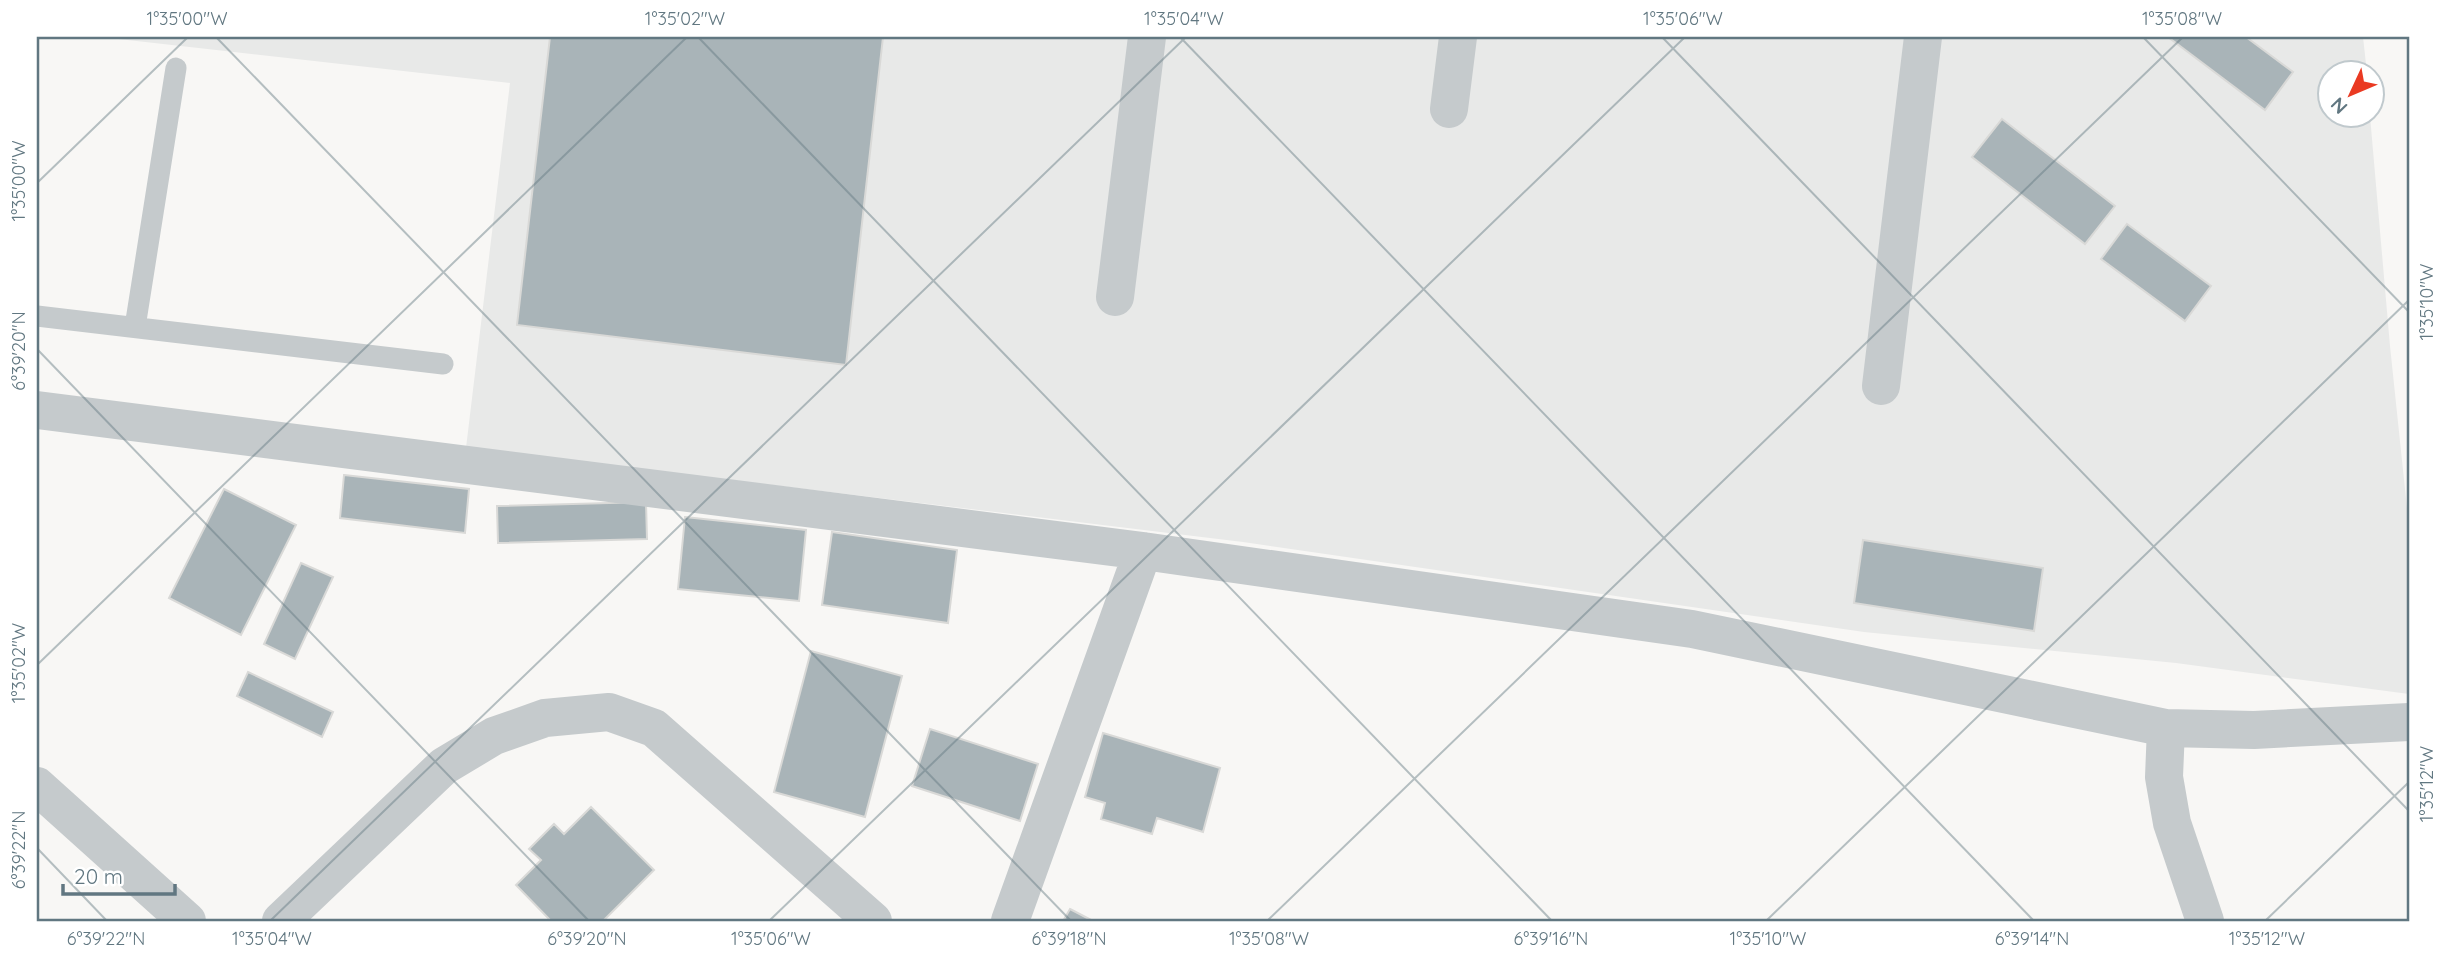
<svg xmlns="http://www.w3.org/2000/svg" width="2446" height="958" viewBox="0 0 2446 958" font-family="Quicksand,sans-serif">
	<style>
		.built { fill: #e8e9e8 }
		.building { fill: #a9b4b8; stroke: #d9d9d7; stroke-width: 2 }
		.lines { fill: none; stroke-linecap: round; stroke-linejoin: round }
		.service { stroke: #c5cacc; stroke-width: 21 }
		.minor { stroke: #c5cacc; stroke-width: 38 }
		.ticks { fill: none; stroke: #617781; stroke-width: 2; stroke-opacity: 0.45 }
		.neatline { fill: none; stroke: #617781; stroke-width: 2.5 }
		.ticks-label { font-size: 18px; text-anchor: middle; fill: #617781 }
	</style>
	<rect width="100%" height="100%" fill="#f8f7f5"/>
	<path class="built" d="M101 37H2363L2367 73 2330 74V116H2370L2390 346 2409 527V694L2176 663 1864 632 1243 542 466 448 510 83Z"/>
	<path class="building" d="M550 37H883L846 365 517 325Z
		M2168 37H2246L2293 72 2265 110Z
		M2002 119 2115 206 2085 244 1972 157Z
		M2127 224 2211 286 2185 321 2101 259Z
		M344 475 469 489 465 533 340 518Z
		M224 489 296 525 241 635 169 598Z
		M646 502 647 539 498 543 497 506Z
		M685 517 806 530 799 601 678 589Z
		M832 532 957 550 948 623 822 605Z
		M1863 540 2043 568 2034 631 1854 603Z
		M301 563 333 577 295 659 264 644Z
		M811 651 902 676 865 817 774 792Z
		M248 672 333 712 322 737 237 696Z
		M930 729 1038 764 1020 821 912 786Z
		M1103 733 1220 768 1203 832 1157 818 1152 834 1101 819 1105 803 1085 797Z
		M591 807 654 870 603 921H551L516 885 541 860 529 849 554 824 564 834Z
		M1070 909 1093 921H1063Z"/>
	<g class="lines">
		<path class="service" d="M37 316 443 364
			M135 327 176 68"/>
		<path class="minor" d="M1449 109 1458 37
			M1115 297 1147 37
			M1881 386 1923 37
			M37 410 1143 551 1692 629 2166 728 2254 730 2409 722
			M2166 728 2164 777 2172 823 2205 921
			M37 786 187 921
			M281 921 444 766 494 736 545 718 609 712 654 728 873 921
			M1010 921 1143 551"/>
	</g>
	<path class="ticks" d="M216 37 1071 921M698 37 1552 921M1180 37 2034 921M1662 37 2409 811M2143 37 2409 312M37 183 188 37M37 349 589 921M37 665 687 37M37 848 107 921M270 921 1186 37M769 921 1685 37M1267 921 2183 37M1766 921 2409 300M2265 921 2409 782"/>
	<rect width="2446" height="958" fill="none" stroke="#ffffff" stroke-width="77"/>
	<g transform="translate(2351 94) rotate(226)"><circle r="33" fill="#ffffff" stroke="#c0c9cd" stroke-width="2"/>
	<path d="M0-5L12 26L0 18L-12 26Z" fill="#ea3a22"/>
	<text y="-10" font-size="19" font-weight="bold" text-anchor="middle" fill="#617781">N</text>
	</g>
	<path d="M63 884v10h112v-10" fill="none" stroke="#617781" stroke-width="3.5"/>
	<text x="74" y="884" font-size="21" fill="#617781" stroke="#ffffff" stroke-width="5" paint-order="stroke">20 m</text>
	<rect x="38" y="38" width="2370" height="882" class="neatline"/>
	<g class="ticks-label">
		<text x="187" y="25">1°35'00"W</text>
		<text x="685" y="25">1°35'02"W</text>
		<text x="1184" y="25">1°35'04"W</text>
		<text x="1683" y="25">1°35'06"W</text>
		<text x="2182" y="25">1°35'08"W</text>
		<text transform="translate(19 181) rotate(-90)" y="6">1°35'00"W</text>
		<text transform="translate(2427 302) rotate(-90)" y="6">1°35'10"W</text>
		<text transform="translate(19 351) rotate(-90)" y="6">6°39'20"N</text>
		<text transform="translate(19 663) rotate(-90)" y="6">1°35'02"W</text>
		<text transform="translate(2427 784) rotate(-90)" y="6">1°35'12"W</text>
		<text transform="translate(19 850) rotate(-90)" y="6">6°39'22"N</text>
		<text x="106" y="945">6°39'22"N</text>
		<text x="272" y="945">1°35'04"W</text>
		<text x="587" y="945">6°39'20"N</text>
		<text x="771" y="945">1°35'06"W</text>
		<text x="1069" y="945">6°39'18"N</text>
		<text x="1269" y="945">1°35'08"W</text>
		<text x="1551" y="945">6°39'16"N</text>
		<text x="1768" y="945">1°35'10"W</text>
		<text x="2032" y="945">6°39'14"N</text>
		<text x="2267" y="945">1°35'12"W</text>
	</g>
</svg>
